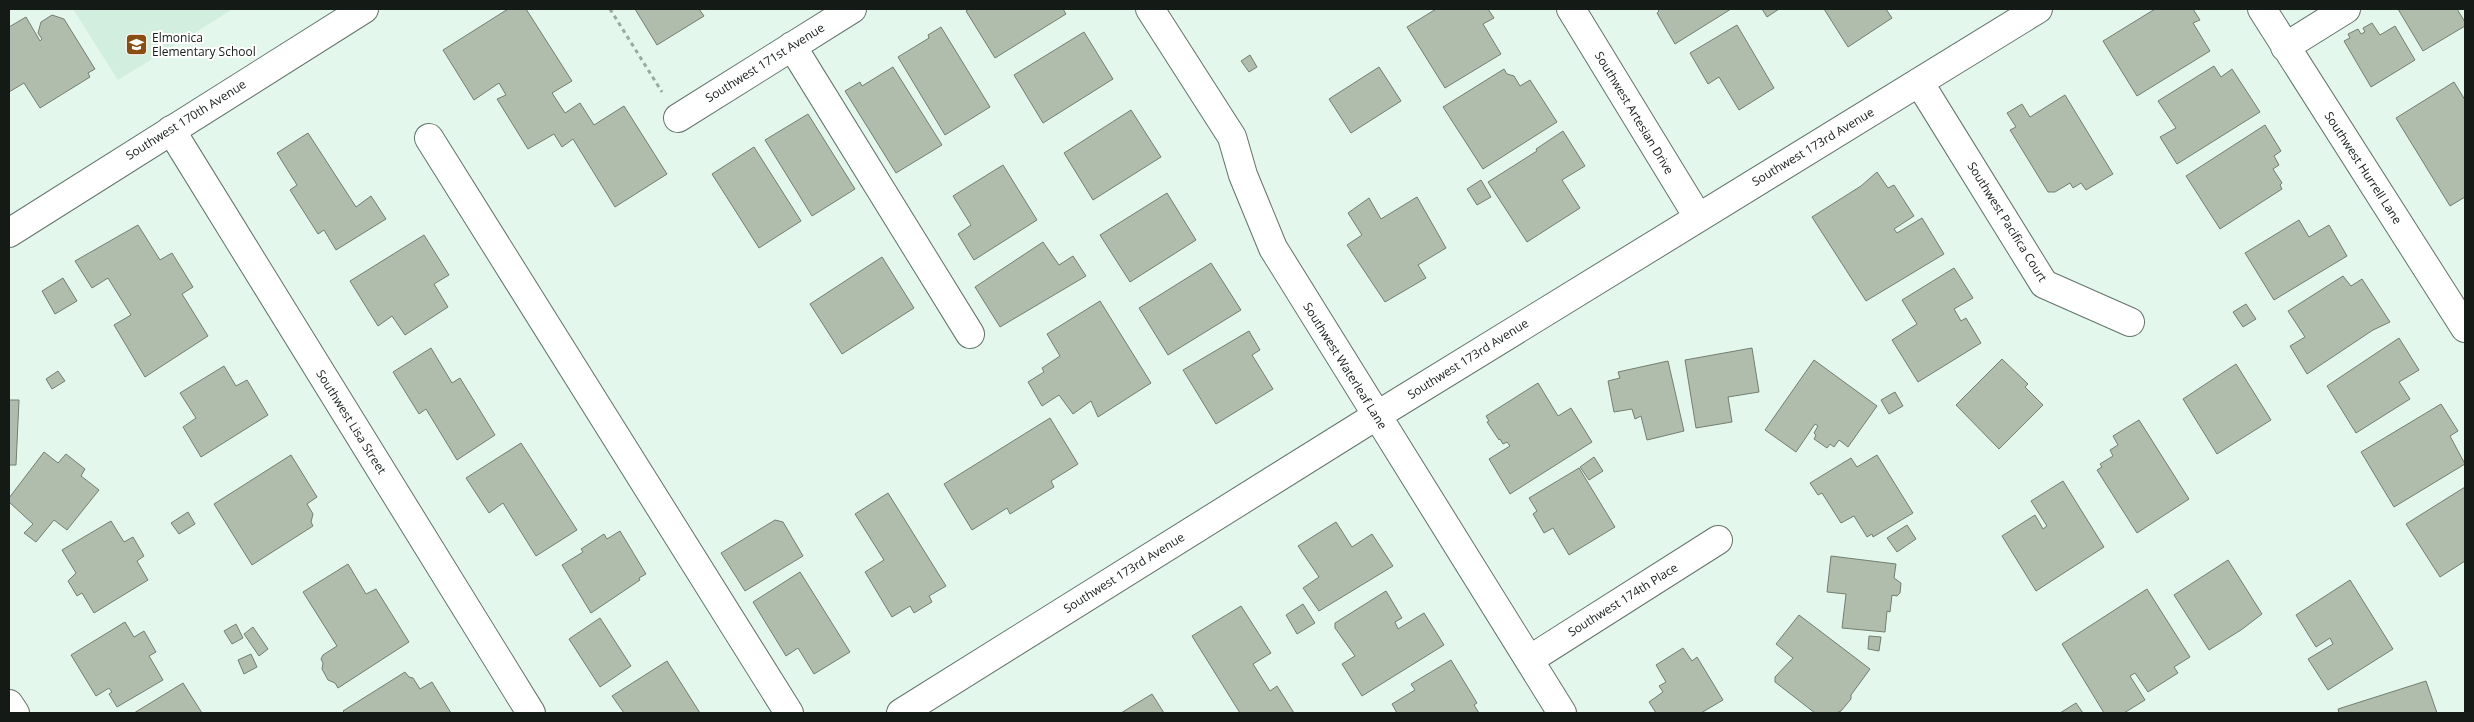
<svg xmlns="http://www.w3.org/2000/svg" width="2474" height="722" viewBox="0 0 2474 722" font-family="'Open Sans',sans-serif">
	<style>
		.built { fill: #d2eede }
		.building { fill: #b0bdad; stroke: #737f70 }
		.lines { fill: none; stroke-linecap: round; stroke-linejoin: round }
		.minor-casing { stroke: #61746a; stroke-width: 30 }
		.major-casing { stroke: #61746a; stroke-width: 30 }
		.path { stroke: #99a9a0; stroke-width: 3; stroke-dasharray: 4 4; stroke-linecap: butt }
		.minor { stroke: #fff; stroke-width: 28 }
		.major { stroke: #fff; stroke-width: 28 }
		.labels { text-anchor: middle; stroke-width: 4; stroke-linejoin: round; paint-order: stroke }
		.poi-label { font-size: 12px; fill: #141b17; stroke: #fff; text-anchor: start }
		.street-label { font-size: 12px; fill: #141b17; stroke: #fff }
	</style>
	<rect width="100%" height="100%" fill="#e3f7ec"/>
	<path class="built" d="M73 9H233L118 80Z"/>
	<path class="building" d="M508 9H526L572 81 552 93 565 113 580 103 594 125 624 106 667 174 615 207 573 139 562 147 554 134 528 149 497 99 506 95 499 83 474 100 443 50Z
		M635 9H699L704 16 657 45Z
		M969 9H1063L1066 14 995 58 966 11Z
		M1436 9H1488L1494 18 1483 24 1501 54 1445 88 1407 27Z
		M1658 9H1731L1675 44 1657 13 1659 11Z
		M1762 9H1779L1767 17Z
		M1824 9H1886L1892 18 1848 47Z
		M2155 9H2193L2200 20 2193 23 2210 51 2137 96 2103 41Z
		M2398 9H2457L2465 22V26L2423 51Z
		M52 15 64 19 95 69 88 73 90 77 40 108 24 83 9 92V27L26 17 40 41 42 39 38 33 41 22Z
		M2372 23 2380 35 2395 26 2415 60 2371 87 2344 41 2350 38 2348 34 2358 29 2361 34 2365 32 2363 28Z
		M1737 25 1774 88 1739 110 1719 77 1708 84 1690 53Z
		M941 27 990 107 945 135 898 57 929 38 928 35Z
		M1084 32 1113 79 1043 123 1014 75Z
		M1250 55 1257 67 1249 72 1241 61Z
		M2214 66 2221 77 2232 69 2260 112 2177 164 2160 137 2176 128 2158 101Z
		M893 67 942 145 896 173 845 91 860 82 862 86Z
		M1379 67 1401 101 1351 133 1329 99Z
		M1504 69 1507 74 1514 76 1520 86 1530 80 1557 122 1483 169 1443 107Z
		M2454 82 2465 100V197L2450 206 2396 118Z
		M2065 95 2113 174 2086 190 2081 183 2073 188 2070 183 2055 192H2048L2010 130 2016 127 2007 113 2022 104 2030 117Z
		M1131 110 1161 157 1093 200 1064 153Z
		M808 114 855 189 812 216 765 140Z
		M2265 125 2281 151 2274 156 2279 165 2273 169 2282 183 2280 185 2282 189 2220 229 2186 176Z
		M1563 131 1585 166 1562 180 1580 208 1527 242 1488 182 1537 151 1536 149Z
		M308 133 356 207 371 196 386 219 336 250 324 230 318 234 290 190 297 185 277 153Z
		M754 147 801 221 759 248 712 174Z
		M1003 165 1037 220 974 260 958 234 971 225 953 196Z
		M1877 172 1888 188 1894 185 1914 216 1894 229 1897 233 1922 218 1944 254 1866 301 1812 217 1861 186Z
		M1481 180 1491 197 1477 205 1467 189Z
		M1167 193 1196 240 1130 282 1100 235Z
		M1417 197 1446 248 1418 265 1426 278 1385 302 1347 245 1362 235 1348 213 1369 198 1381 219Z
		M2299 220 2309 237 2329 225 2347 256 2274 300 2245 253Z
		M138 225 160 260 172 253 193 287 182 294 208 336 145 377 114 325 131 315 108 278 92 288 75 261Z
		M424 235 449 275 434 284 448 307 405 335 392 316 378 326 350 281Z
		M1043 242 1059 265 1073 256 1086 276 1000 327 975 287Z
		M882 257 914 308 842 354 810 304Z
		M1211 263 1241 310 1168 355 1139 308Z
		M1954 268 1973 298 1954 309 1961 321 1966 318 1981 343 1918 382 1892 340 1917 324 1902 300Z
		M2343 276 2351 286 2362 279 2390 322 2373 330 2307 374 2290 346 2305 337 2288 311Z
		M63 278 77 301 55 314 42 291Z
		M1100 301 1151 383 1098 417 1091 401 1073 414 1059 395 1042 406 1028 382 1044 372 1042 368 1060 356 1047 334Z
		M2246 304 2256 319 2243 327 2233 312Z
		M1249 331 1260 350 1252 355 1273 389 1216 424 1183 370Z
		M2399 338 2419 370 2399 382 2410 399 2356 433 2327 386Z
		M431 348 452 383 460 378 495 435 457 460 426 409 419 414 393 372Z
		M1752 348 1759 392 1728 397 1732 422 1696 428 1685 360Z
		M2002 359 2028 384 2025 387 2043 405 1999 449 1956 405Z
		M1814 360 1877 406 1848 447 1839 440 1834 447 1830 444 1827 448 1814 439 1816 435 1814 433 1818 426 1815 424 1796 452 1765 430Z
		M1668 361 1684 431 1647 440 1641 416 1635 419 1632 409 1614 412 1608 381 1620 378 1618 372Z
		M2236 364 2271 420 2217 454 2183 399Z
		M224 366 236 386 247 380 268 415 201 457 183 427 196 418 180 393Z
		M58 371 65 381 52 389 46 379Z
		M1538 383 1558 416 1571 408 1592 442 1510 494 1489 459 1510 446 1507 442 1503 444 1500 439 1499 440 1487 422 1489 421 1486 416Z
		M1895 392 1903 406 1889 414 1881 400Z
		M9 400H19L16 465H9Z
		M2441 404 2458 431 2450 436 2465 464 2394 507 2361 452Z
		M1050 418 1078 464 1051 481 1054 487 1010 514 1007 508 972 530 944 484Z
		M2139 420 2189 499 2137 533 2097 470 2102 467 2100 464 2113 456 2110 450 2118 445 2113 436Z
		M521 443 577 530 536 556 503 503 489 513 466 478Z
		M44 452 58 463 66 454 85 469 81 476 99 490 67 530 54 520 36 542 24 533 33 524 9 502V498Z
		M291 455 317 497 307 504 313 514 311 522 313 526 252 565 214 504Z
		M1877 455 1913 513 1873 537 1872 534 1867 537 1854 516 1841 523 1822 493 1818 495 1810 483 1851 458 1857 467Z
		M1594 457 1603 471 1589 480 1580 467Z
		M1579 468 1615 527 1569 555 1553 528 1544 533 1533 514 1537 511 1529 498Z
		M2063 481 2104 547 2036 591 2002 536 2035 515 2043 529 2047 526 2031 501Z
		M2465 487V561L2440 577 2406 524Z
		M888 493 946 586 929 596 932 602 914 613 910 606 892 617 865 572 884 560 855 514Z
		M188 512 195 524 179 534 171 523Z
		M775 520 783 522 803 556 745 591 721 553Z
		M111 521 124 542 133 537 144 556 137 561 148 580 94 613 82 593 77 596 68 581 76 573 62 550Z
		M1336 522 1352 547 1372 534 1393 566 1319 611 1303 588 1319 577 1298 546Z
		M1907 525 1916 539 1897 552 1887 538Z
		M620 531 646 574 639 578 640 580 591 613 562 565 583 552 581 549 604 534 607 539Z
		M1831 556 1896 564 1894 578 1901 583 1900 593 1897 596 1892 595 1890 612 1887 611 1885 632 1842 628 1846 594 1827 592Z
		M2228 560 2262 614 2241 630 2209 650 2174 595Z
		M348 564 366 594 376 589 409 642 338 688 335 683 328 680 322 669 323 663 321 659 323 655 337 646 303 592Z
		M800 572 850 652 814 674 798 648 786 656 753 602Z
		M2350 580 2393 649 2328 690 2308 659 2333 644 2330 638 2316 647 2296 615Z
		M2147 589 2190 657 2174 667 2178 673 2148 692 2135 673 2130 676 2145 700 2124 713H2104L2062 644Z
		M1386 591 1402 618 1395 622 1398 629 1424 613 1444 645 1362 696 1342 664 1355 656 1335 628V623Z
		M1303 604 1315 623 1297 634 1286 615Z
		M1241 606 1271 653 1253 664 1270 691 1277 686 1294 713H1240L1192 636Z
		M1799 615 1870 669 1851 695V699L1841 711 1836 713H1815L1775 682V677L1793 658 1776 644Z
		M600 618 631 666 600 687 569 639Z
		M125 622 134 637 144 631 156 652 149 656 163 680 117 707 109 694 112 692 109 688 96 696 71 655Z
		M236 624 243 638 232 644 224 631Z
		M253 627 268 649 259 656 244 634Z
		M1869 636 1881 637 1879 651 1868 649Z
		M1683 648 1692 661 1697 657 1723 700 1701 713H1656L1649 702 1663 692 1659 686 1666 682 1656 665Z
		M251 654 257 667 244 674 238 660Z
		M1451 660 1477 703 1474 705 1479 713H1397L1392 704 1415 690 1411 684Z
		M667 661 700 713H624L612 696Z
		M405 672 409 677 413 678 420 689 432 682 451 713H345L343 711Z
		M2426 681 2437 713H2339L2338 709Z
		M183 683 202 713H134Z
		M1152 694 1164 713H1121Z
		M2076 703 2083 713H2060Z"/>
	<g class="lines">
		<defs>
			<path id="minor" d="M1150 9 1232 137 1243 175 1273 248 1562 713
				M1571 9 1698 217
				M2262 9 2465 328
				M792 46 970 334
				M2285 47 2346 9
				M1919 82 2044 284 2130 322
				M678 118 852 9
				M171 130 531 713
				M429 138 789 713
				M1529 660 1718 540
				M9 704 15 713
				M901 713 1376 416 2038 9"/>
			<path id="major" d="M9 233 364 9"/>
		</defs>
		<use href="#minor" class="minor-casing"/>
		<use href="#major" class="major-casing"/>
		<path class="path" d="M610 9 662 92"/>
		<use href="#minor" class="minor"/>
		<use href="#major" class="major"/>
	</g>
	<defs>
		<symbol id="school-square" viewBox="-11 -11 22 22"><rect x="-9" y="-9" width="18" height="18" rx="4" fill="#8a4c11" stroke="#fff"/><path d="M0-5L7-2L0 1L-7-2ZM-4 1L0 2.5L4 1V4Q0 6-4 4Z" fill="#fff"/></symbol>
	</defs>
	<g fill-rule="evenodd">
		<use href="#school-square" x="124" y="32" width="25" height="25"/>
	</g>
	<g class="labels">
		<g class="poi-label">
			<text x="152" y="42">Elmonica<tspan x="152" dy="14">Elementary School</tspan></text>
		</g>
		<g class="street-label">
			<text transform="translate(765 63) rotate(-32)" y="4">Southwest 171st Avenue</text>
			<text transform="translate(1634 113) rotate(59)" y="4">Southwest Artesian Drive</text>
			<text transform="translate(186 120) rotate(-32)" y="4">Southwest 170th Avenue</text>
			<text transform="translate(1813 147) rotate(-31)" y="4">Southwest 173rd Avenue</text>
			<text transform="translate(2363 168) rotate(57)" y="4">Southwest Hurrell Lane</text>
			<text transform="translate(2007 222) rotate(58)" y="4">Southwest Pacifica Court</text>
			<text transform="translate(1468 359) rotate(-32)" y="4">Southwest 173rd Avenue</text>
			<text transform="translate(1345 366) rotate(58)" y="4">Southwest Waterleaf Lane</text>
			<text transform="translate(351 422) rotate(58)" y="4">Southwest Lisa Street</text>
			<text transform="translate(1124 573) rotate(-32)" y="4">Southwest 173rd Avenue</text>
			<text transform="translate(1623 600) rotate(-32)" y="4">Southwest 174th Place</text>
		</g>
	</g>
	<rect width="2474" height="722" fill="none" stroke="#141b17" stroke-width="20"/>
</svg>
